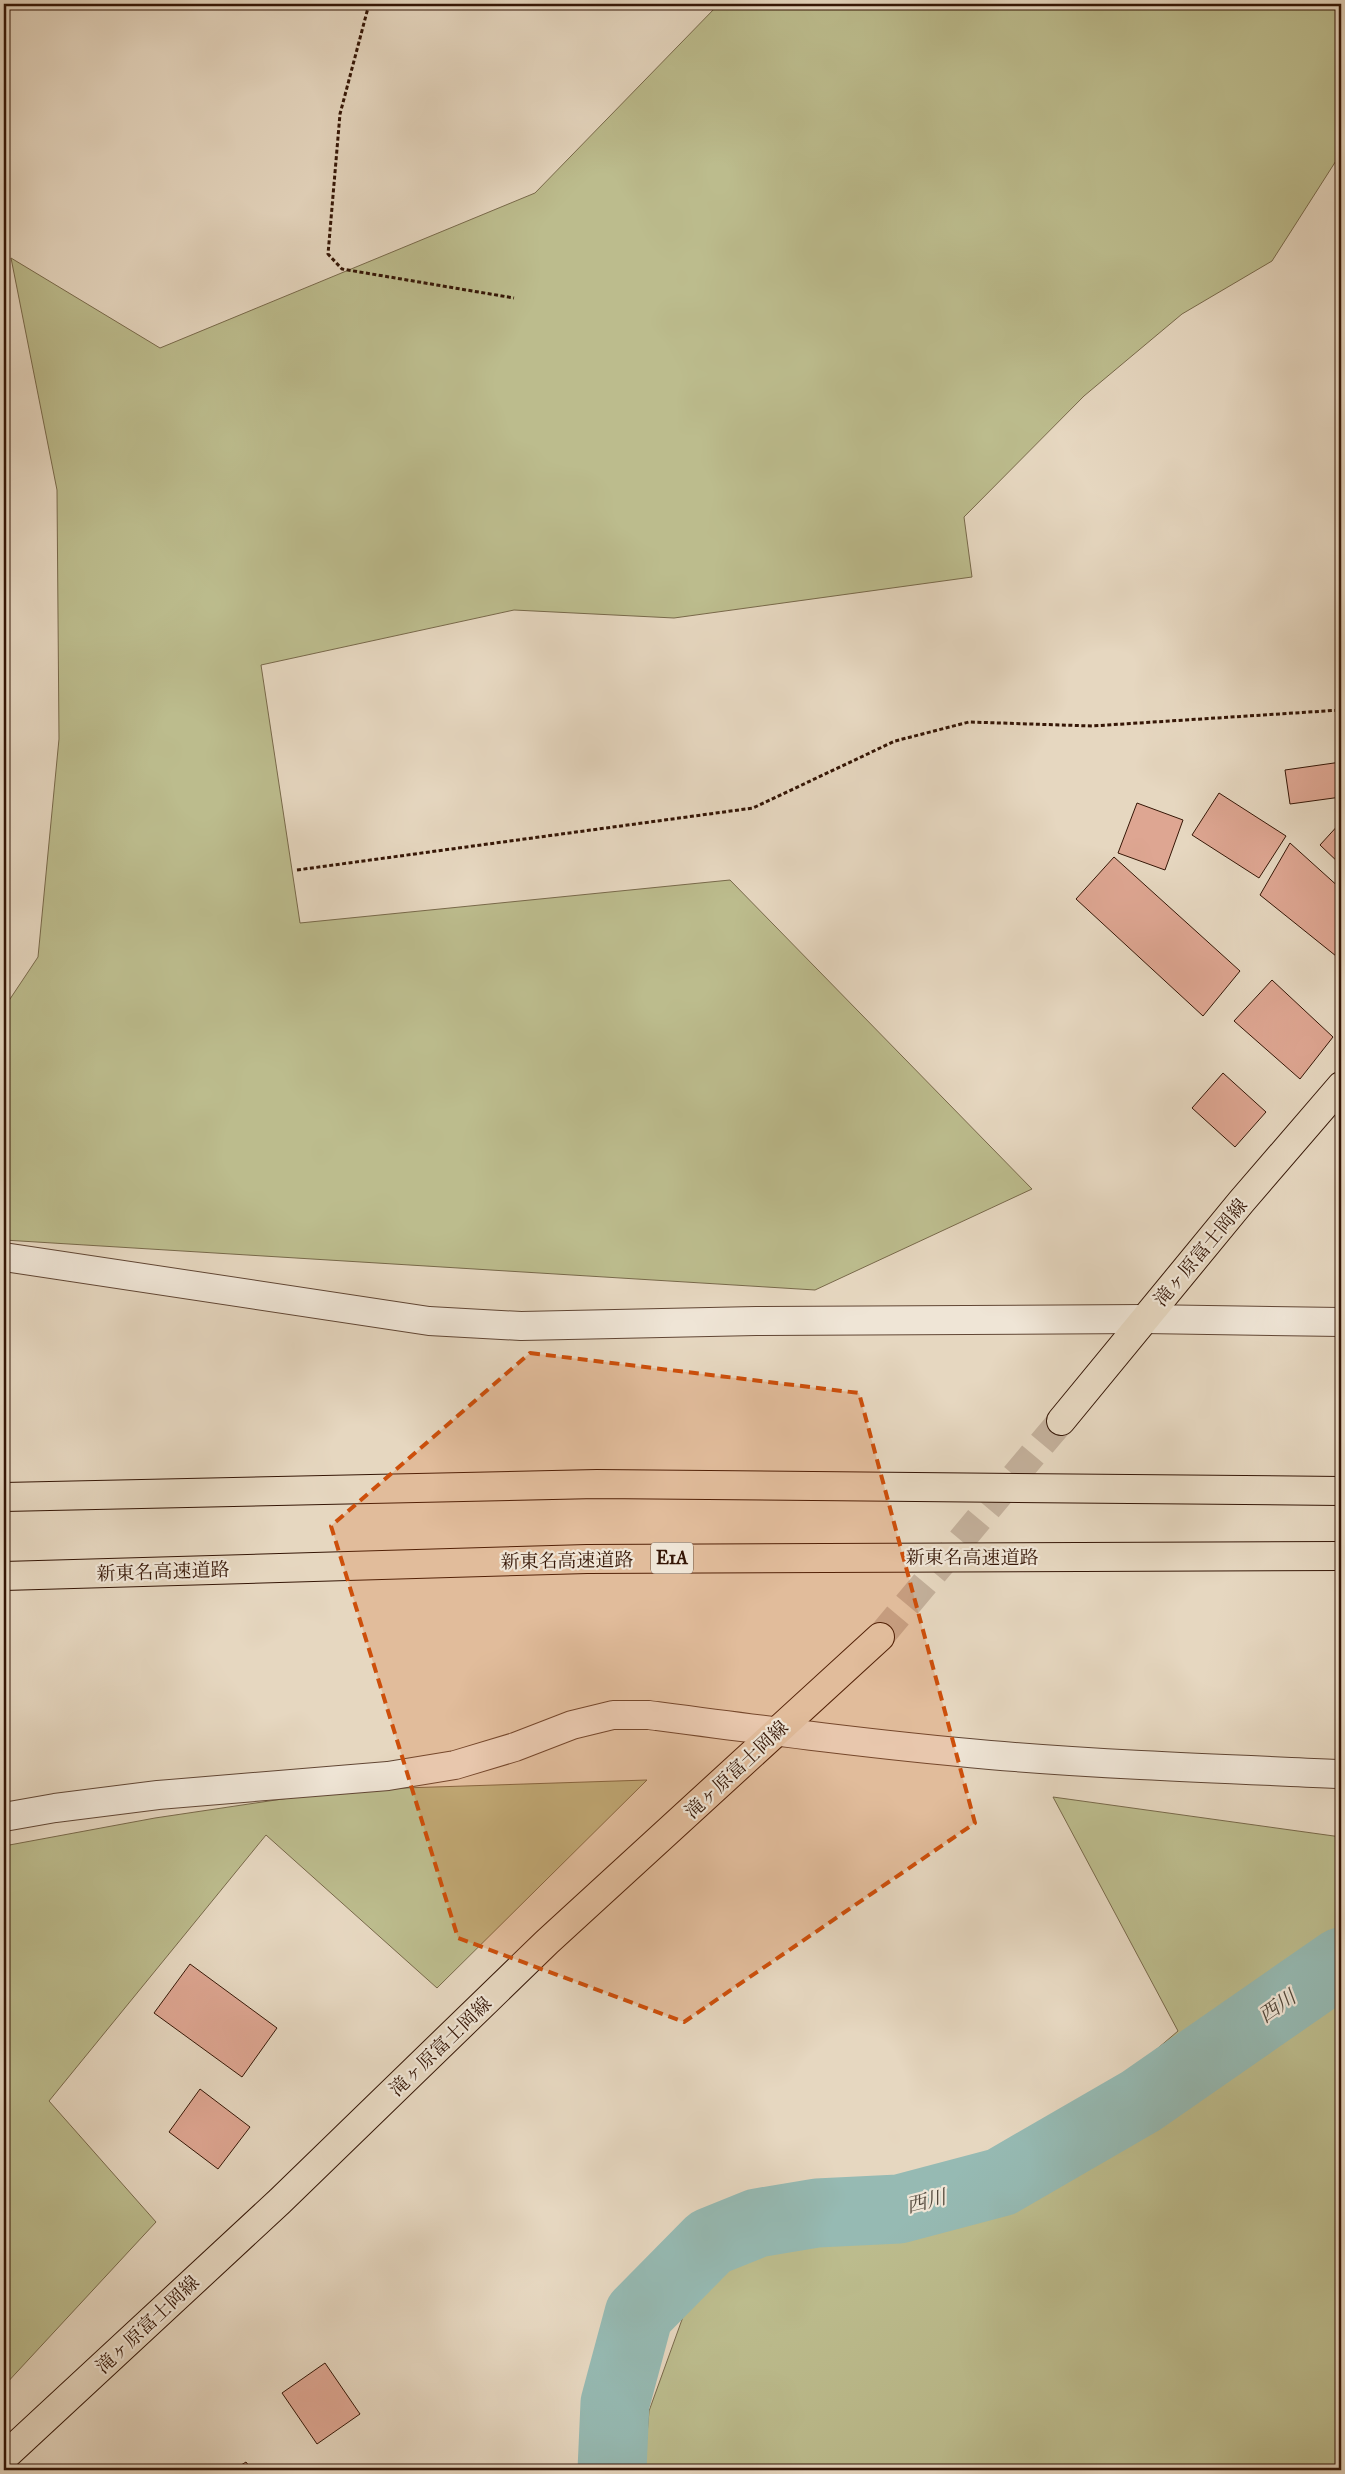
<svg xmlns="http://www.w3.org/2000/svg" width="1345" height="2474" viewBox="0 0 1345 2474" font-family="'IM FELL Great Primer','Noto Serif JP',serif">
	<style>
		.green { fill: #bcbc8d; stroke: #78694a }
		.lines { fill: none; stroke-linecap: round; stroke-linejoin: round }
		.river { stroke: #96bab3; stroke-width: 69 }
		.building { fill: #dea692; stroke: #351606 }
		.major-tunnel { stroke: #c3b09b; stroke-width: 28; stroke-dasharray: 28 14; stroke-linecap: butt }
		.minor-casing { stroke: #614634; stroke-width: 30 }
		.major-casing { stroke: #351606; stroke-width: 30 }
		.highway-casing { stroke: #351606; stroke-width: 30 }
		.path { stroke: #351606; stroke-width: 3; stroke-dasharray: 4 2.5; stroke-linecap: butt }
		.minor { stroke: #efe5d6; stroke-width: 28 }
		.major { stroke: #e6d7c0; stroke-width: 28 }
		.highway { stroke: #e6d7c0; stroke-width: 28 }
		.marked { fill: #cd4f0b; fill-opacity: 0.2; stroke: #cd4f0b; stroke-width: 4; stroke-dasharray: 10 6; stroke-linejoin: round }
		.labels { text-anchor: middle; stroke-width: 4.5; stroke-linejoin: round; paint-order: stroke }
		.shield { fill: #efe5d6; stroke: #6d5444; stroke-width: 1 }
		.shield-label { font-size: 18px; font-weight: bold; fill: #351606 }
		.street-label { font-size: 19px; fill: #351606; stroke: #efe5d6 }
		.water-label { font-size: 20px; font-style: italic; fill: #52473a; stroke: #efe5d6 }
	</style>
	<rect width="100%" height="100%" fill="#e6d7c0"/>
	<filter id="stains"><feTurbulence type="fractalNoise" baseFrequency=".004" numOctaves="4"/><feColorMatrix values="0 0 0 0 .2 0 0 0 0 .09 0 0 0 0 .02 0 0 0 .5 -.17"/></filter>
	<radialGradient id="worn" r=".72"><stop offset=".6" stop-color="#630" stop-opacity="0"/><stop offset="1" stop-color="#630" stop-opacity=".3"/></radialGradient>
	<path class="green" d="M715 4H1341V153L1272 261 1182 314 1084 396 964 517 972 577 674 618 514 610 261 665 300 923 730 880 1032 1189 815 1290 4 1240V1008L38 957 59 739 57 490 11 258 160 348 535 193 716 7Z
		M647 1780 437 1988 266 1835 49 2101 156 2222 4 2386V1846L155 1818 343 1790Z
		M1053 1797 1341 1837V2470H644L649 2411 710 2242 1001 2182 1178 2031Z"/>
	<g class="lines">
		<path class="river" d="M612 2470 615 2403 639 2314 710 2242 757 2223 817 2213 899 2209 1001 2182 1141 2101 1341 1962"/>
	</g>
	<path class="building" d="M1341 762V797L1290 804 1285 770Z
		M1219 793 1286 836 1259 878 1192 835Z
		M1137 803 1183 820 1165 870 1118 853Z
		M1341 822V865L1320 845Z
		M1290 843 1341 889V960L1260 895Z
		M1114 857 1240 971 1203 1016 1076 899Z
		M1272 980 1333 1037 1300 1079 1234 1021Z
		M1223 1073 1266 1112 1235 1147 1192 1108Z
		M190 1964 277 2028 242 2077 154 2013Z
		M200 2089 250 2127 218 2169 169 2132Z
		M325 2363 360 2414 317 2444 282 2393Z
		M246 2462 252 2470H233Z"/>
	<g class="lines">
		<path class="major-tunnel" d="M880 1637 1061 1421"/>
		<defs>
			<path id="minor" d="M4 1257 429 1321 521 1326 756 1321 1144 1319 1341 1322
				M4 1817 55 1808 158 1795 388 1776 455 1765 515 1747 572 1725 613 1715H649C763 1730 876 1745 990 1755 1107 1765 1224 1769 1341 1774"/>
			<path id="major" d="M1061 1421 1241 1202 1341 1086
				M4 2457 280 2201 547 1942 880 1637"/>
			<path id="highway" d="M4 1497 597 1484 1341 1491
				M4 1576 587 1559 1341 1556"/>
		</defs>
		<use href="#minor" class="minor-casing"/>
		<use href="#major" class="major-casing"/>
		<use href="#highway" class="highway-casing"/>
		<path class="path" d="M369 4 340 114 328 254 342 269 514 298
			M297 870 753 808 895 741 969 722 1092 726 1341 710"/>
		<use href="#minor" class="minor"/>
		<use href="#major" class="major"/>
		<use href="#highway" class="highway"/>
	</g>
	<path class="marked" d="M530 1353 859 1393 975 1823 684 2022 458 1938 331 1526Z"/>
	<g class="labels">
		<rect class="shield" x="651" y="1542.5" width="42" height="31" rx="4"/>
		<g class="shield-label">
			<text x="672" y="1564">E1A</text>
		</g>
		<g class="street-label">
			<text transform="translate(1200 1252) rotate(-50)" y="7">滝ヶ原富士岡線</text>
			<text x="972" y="1564">新東名高速道路</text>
			<text transform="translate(567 1560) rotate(-1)" y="7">新東名高速道路</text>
			<text transform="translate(163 1571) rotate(-2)" y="7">新東名高速道路</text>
			<text transform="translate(736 1769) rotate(-43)" y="7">滝ヶ原富士岡線</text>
			<text transform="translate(440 2046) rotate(-44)" y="7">滝ヶ原富士岡線</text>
			<text transform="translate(147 2324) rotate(-43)" y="7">滝ヶ原富士岡線</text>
		</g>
		<g class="water-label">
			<text transform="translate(1277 2006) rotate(-35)" y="7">西川</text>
			<text transform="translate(926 2201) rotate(-14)" y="7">西川</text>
		</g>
	</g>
	<rect width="1345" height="2474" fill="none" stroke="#e6d7c0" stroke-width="20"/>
	<rect x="5" y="5" width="1335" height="2464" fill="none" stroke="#351606" stroke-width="2.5"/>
	<rect x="10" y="10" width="1325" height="2454" fill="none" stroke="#351606"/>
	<rect width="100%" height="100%" filter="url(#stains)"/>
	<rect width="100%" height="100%" fill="url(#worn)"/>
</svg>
